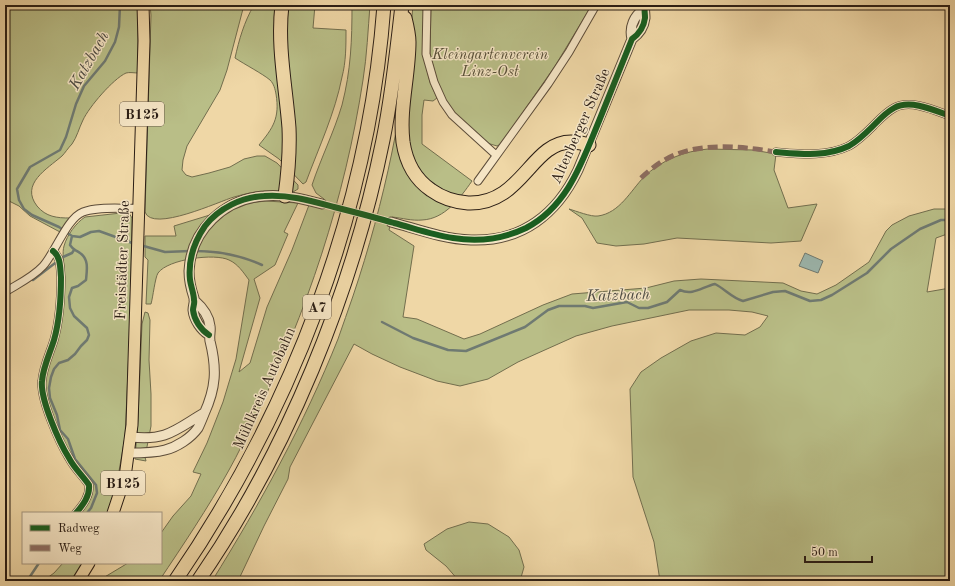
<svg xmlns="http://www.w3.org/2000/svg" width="955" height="586" viewBox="0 0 955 586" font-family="'Old Standard TT',serif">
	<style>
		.green { fill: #b9be87; stroke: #726e4e }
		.water { fill: #9cb8b0; stroke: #6f7a72 }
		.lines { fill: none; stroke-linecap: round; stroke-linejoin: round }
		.stream { stroke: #6f7a72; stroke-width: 2.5 }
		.tertiary-tunnel { stroke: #c8b289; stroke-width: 9; stroke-dasharray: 9 4.5; stroke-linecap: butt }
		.minor-casing { stroke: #5c4c39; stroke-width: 9 }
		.tertiary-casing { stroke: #5c4c39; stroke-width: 11 }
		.primary-casing { stroke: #2b1e15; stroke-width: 13 }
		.motorway-casing { stroke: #2b1e15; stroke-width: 15 }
		.minor { stroke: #f5e5c5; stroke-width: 7 }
		.tertiary { stroke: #f5e5c5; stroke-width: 9 }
		.primary { stroke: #efd7a6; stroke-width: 11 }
		.motorway { stroke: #efd7a6; stroke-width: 13 }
		.quiet { stroke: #8d6e63; stroke-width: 5; stroke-dasharray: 10 5; stroke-linecap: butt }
		.cycleway-casing { stroke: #f5e5c5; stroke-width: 8 }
		.cycleway { stroke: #1b5e20; stroke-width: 6 }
		.labels { text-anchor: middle; stroke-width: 3; stroke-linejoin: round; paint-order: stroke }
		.shield { fill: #f5e5c5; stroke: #685a4a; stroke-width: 1 }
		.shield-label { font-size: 14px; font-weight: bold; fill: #2b1e15 }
		.park-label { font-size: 15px; font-style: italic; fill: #564e37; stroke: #f5e5c5 }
		.street-label { font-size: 15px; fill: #2b1e15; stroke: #f5e5c5 }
		.water-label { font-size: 16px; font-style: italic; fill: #4d4c44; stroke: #f5e5c5 }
	</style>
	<rect width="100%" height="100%" fill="#efd7a6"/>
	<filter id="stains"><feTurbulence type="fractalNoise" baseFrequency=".005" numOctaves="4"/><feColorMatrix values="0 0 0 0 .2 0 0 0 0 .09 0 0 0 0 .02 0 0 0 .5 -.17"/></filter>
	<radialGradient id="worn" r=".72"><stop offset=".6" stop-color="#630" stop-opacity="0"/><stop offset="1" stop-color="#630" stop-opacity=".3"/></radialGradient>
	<path class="green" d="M5 5H138V73C135 73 129 72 126 73 113 79 89 107 83 120 79 128 77 137 72 144 68 148 65 153 62 156 47 169 20 184 37 206 46 217 57 218 70 218L60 232 30 216 19 206 9 201 5 202Z
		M150 5H244L227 70 220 90 187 146 183 160 182 170 186 175 192 177 209 173 230 167 244 159 257 156H265L277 163 298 185V189L293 192C281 192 267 190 255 192 249 193 241 195 234 197 220 201 152 233 145 212L151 15Z
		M254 5H315L313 28 346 30C346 46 346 62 342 77 335 113 319 147 306 182L303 184 279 159 259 145C273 128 280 118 276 94 275 89 274 84 270 80 263 74 244 64 235 58 239 40 244 22 254 5Z
		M352 5H370C368 30 367 55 363 80 345 198 307 313 254 420 246 437 238 454 229 470 208 508 183 545 159 581H98L128 563H161V533L173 516 191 496 201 474 193 472 207 443 223 402 236 359 249 280C243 272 238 264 229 260 215 253 168 259 158 273 155 278 153 297 151 304H146L148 260 145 257V236H176L174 226 249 203 266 201 298 203 284 232 288 234 275 265 254 279 260 298 239 372 250 363 267 307 292 250 309 205 322 208 324 199 316 193 312 185C321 158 334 132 342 105 351 70 352 40 352 5Z
		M413 5H425L423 54 430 82 437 98 433 101 424 100 422 115V144L472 181C460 198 445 219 422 220 412 221 402 218 392 217L389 230 414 246 403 317 417 319 464 339 480 334 543 305 572 294 646 288 674 281 701 279 783 283 801 291 817 294 836 285 869 262 886 231 892 225 909 216 934 209H950V233L936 238 927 292 950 288V581H660L654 542 633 477 630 389 641 372 661 358 691 341 716 333 745 335 760 327 768 316 752 312 729 310H689L612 326 576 336 518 362 488 379 460 386 437 381 400 367 372 354 354 344 290 467 288 479 264 526 238 581H212C260 504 304 424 338 339 343 325 348 310 353 296 385 201 405 104 413 5Z
		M431 5H592L555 66 501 144 497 146 487 143 451 110 439 88 430 54Z
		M708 149 753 150 776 154 774 170 788 208 817 204 801 241 771 243 677 238 644 244 616 246 597 243 582 218 569 209C576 211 591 217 598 216 620 213 631 190 644 177 661 160 685 151 708 149Z
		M121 213H129L132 218 130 327 125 437 116 488 108 513H81C86 506 95 495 92 486 89 478 75 464 71 456 60 436 50 413 45 391 40 370 58 345 61 324 64 306 64 287 64 270 64 262 62 253 64 246 67 235 76 223 85 217Z
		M145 312 148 313 150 320 149 360 151 394V426L145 457 146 461 135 459 138 418 142 324Z
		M469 522 488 524 509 537 519 550 524 567 520 581H459L446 566 426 550 424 544 447 529Z
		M63 563H83L72 581H43L54 573Z"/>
	<path class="water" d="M805 253 823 261 818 273 799 266Z"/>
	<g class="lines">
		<path class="stream" d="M120 5 119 27 115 42 105 61 84 86 76 104 66 137 60 150 30 167 17 189 19 200 24 209 32 215 59 227 72 236 80 237 91 232 99 231 135 244
			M72 236 70 245C74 251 75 249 80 253 89 259 87 270 86 280L78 286 72 288 69 297 70 308 74 316 87 328 89 335 87 340 81 346 75 354 68 360 59 363 54 369 51 377 49 388 50 398 57 415 60 430 68 439 75 459 96 485 97 493 91 508 87 513
			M140 245 165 252 190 251
			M195 251C219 251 240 255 262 265
			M33 280 63 257 72 253 74 250
			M382 322 413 338 448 350 466 351 525 327 548 310 559 306H585L593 308 627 302 639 308H648L667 302 680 290C693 296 702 287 715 284 725 289 732 298 743 301L773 292 785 291 810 301 821 300 832 295 867 273 891 249 920 229 941 220H950
			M27 581 39 563"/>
		<path class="tertiary-tunnel" d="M322 204 391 222"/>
		<defs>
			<path id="minor" d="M427 5 426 54 434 82 443 102 452 115 496 155
				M776 152C801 154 826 157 849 146 858 141 866 133 873 126 879 120 885 113 894 108 910 99 934 110 950 116
				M478 181 548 84 569 52 596 5
				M53 251C61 257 60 268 61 277 61 298 60 319 54 340 50 353 43 367 42 381 40 399 59 442 69 458 74 468 83 476 89 485 90 496 83 505 76 513
				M5 292C18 284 33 277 43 266 55 253 67 218 83 212 98 206 122 209 138 208"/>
			<path id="tertiary" d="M949 5 950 6
				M632 39C629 27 634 16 644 9
				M391 222C417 229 443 239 471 240 522 242 557 214 578 170L632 39C639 34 644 26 645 18 645 13 644 10 645 5
				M209 335C201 330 194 320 193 310 193 306 195 302 194 298 191 289 189 281 189 271 191 230 224 199 264 196 284 194 303 199 322 204
				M131 437C167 441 175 430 204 413
				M129 453C141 453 154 453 165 450 177 447 191 438 198 428 200 424 202 419 204 414 216 388 217 369 210 341 209 335 211 331 210 326 209 315 202 307 194 300"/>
			<path id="primary" d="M113 513 125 477 132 425 144 41 143 5
				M78 581 89 563"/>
			<path id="motorway" d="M282 5C277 46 286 88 289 128 290 151 288 174 285 196
				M405 18C407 26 409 34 409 42 409 75 399 109 403 142 406 162 415 179 431 190 442 198 455 202 468 203 522 205 531 142 571 142 577 142 583 143 589 145
				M175 581C291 412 369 211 384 5
				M198 581C287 452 352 293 383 140 392 96 397 50 402 5"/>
		</defs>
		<use href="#minor" class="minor-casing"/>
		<use href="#tertiary" class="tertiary-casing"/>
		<use href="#primary" class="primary-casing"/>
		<use href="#motorway" class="motorway-casing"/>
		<use href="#minor" class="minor"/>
		<use href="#tertiary" class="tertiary"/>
		<use href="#primary" class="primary"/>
		<use href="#motorway" class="motorway"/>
		<path class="quiet" d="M641 178C653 167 665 158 680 153 708 143 747 147 776 152"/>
		<defs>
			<path id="cycleway" d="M776 152C801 154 826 157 849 146 858 141 866 133 873 126 879 120 885 113 894 108 910 99 934 110 950 116
				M53 251C61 257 60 268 61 277 61 298 60 319 54 340 50 353 43 367 42 381 40 399 59 442 69 458 74 468 83 476 89 485 90 496 83 505 76 513
				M209 335C201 330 194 320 193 310 193 307 195 303 194 300 194 294 191 287 190 280 188 261 194 242 205 226 219 208 242 197 264 196 288 194 312 201 334 207 354 212 374 217 394 223 413 228 433 235 453 238 478 242 503 239 526 228 568 206 582 162 599 121 610 94 621 66 632 39 639 34 644 26 645 18 645 13 644 10 645 5"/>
		</defs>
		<use href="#cycleway" class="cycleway-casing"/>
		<use href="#cycleway" class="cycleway"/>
	</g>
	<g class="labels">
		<g class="shield">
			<rect x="120" y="102" width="44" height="24" rx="3"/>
			<rect x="303" y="295" width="28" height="24" rx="3"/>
			<rect x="101" y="471" width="44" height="24" rx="3"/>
		</g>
		<g class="shield-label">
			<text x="142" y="119">B125</text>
			<text x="317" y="312">A7</text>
			<text x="123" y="488">B125</text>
		</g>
		<g class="park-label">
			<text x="490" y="59">Kleingartenverein<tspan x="490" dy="17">Linz-Ost</tspan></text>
		</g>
		<g class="street-label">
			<text transform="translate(580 126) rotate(-66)" y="5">Altenberger Straße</text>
			<text transform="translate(122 260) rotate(-88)" y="5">Freistädter Straße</text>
			<text transform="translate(264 388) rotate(-66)" y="5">Mühlkreis Autobahn</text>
		</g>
		<g class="water-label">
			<text transform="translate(88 60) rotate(-60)" y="6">Katzbach</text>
			<text transform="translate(618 294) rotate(-2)" y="6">Katzbach</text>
		</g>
	</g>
	<rect width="955" height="586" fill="none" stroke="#efd7a6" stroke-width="20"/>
	<rect x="6" y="6" width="943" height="574" fill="none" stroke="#2b1e15" stroke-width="2"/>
	<rect x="10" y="10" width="935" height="566" fill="none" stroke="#2b1e15"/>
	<rect x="22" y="512" width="140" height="52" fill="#f5e5c5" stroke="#a4957f"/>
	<rect x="30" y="525" width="20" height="6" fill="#1b5e20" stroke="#a4957f"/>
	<text x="58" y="532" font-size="12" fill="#2b1e15">Radweg</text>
	<rect x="30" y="545" width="20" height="6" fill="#8d6e63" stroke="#a4957f"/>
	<text x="58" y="552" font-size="12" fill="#2b1e15">Weg</text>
	<path d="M805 556v6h67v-6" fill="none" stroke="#2b1e15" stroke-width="2"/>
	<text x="811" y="556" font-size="12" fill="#2b1e15" stroke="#f5e5c5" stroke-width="3" paint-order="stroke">50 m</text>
	<rect width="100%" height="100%" filter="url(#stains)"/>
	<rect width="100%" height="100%" fill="url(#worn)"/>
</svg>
